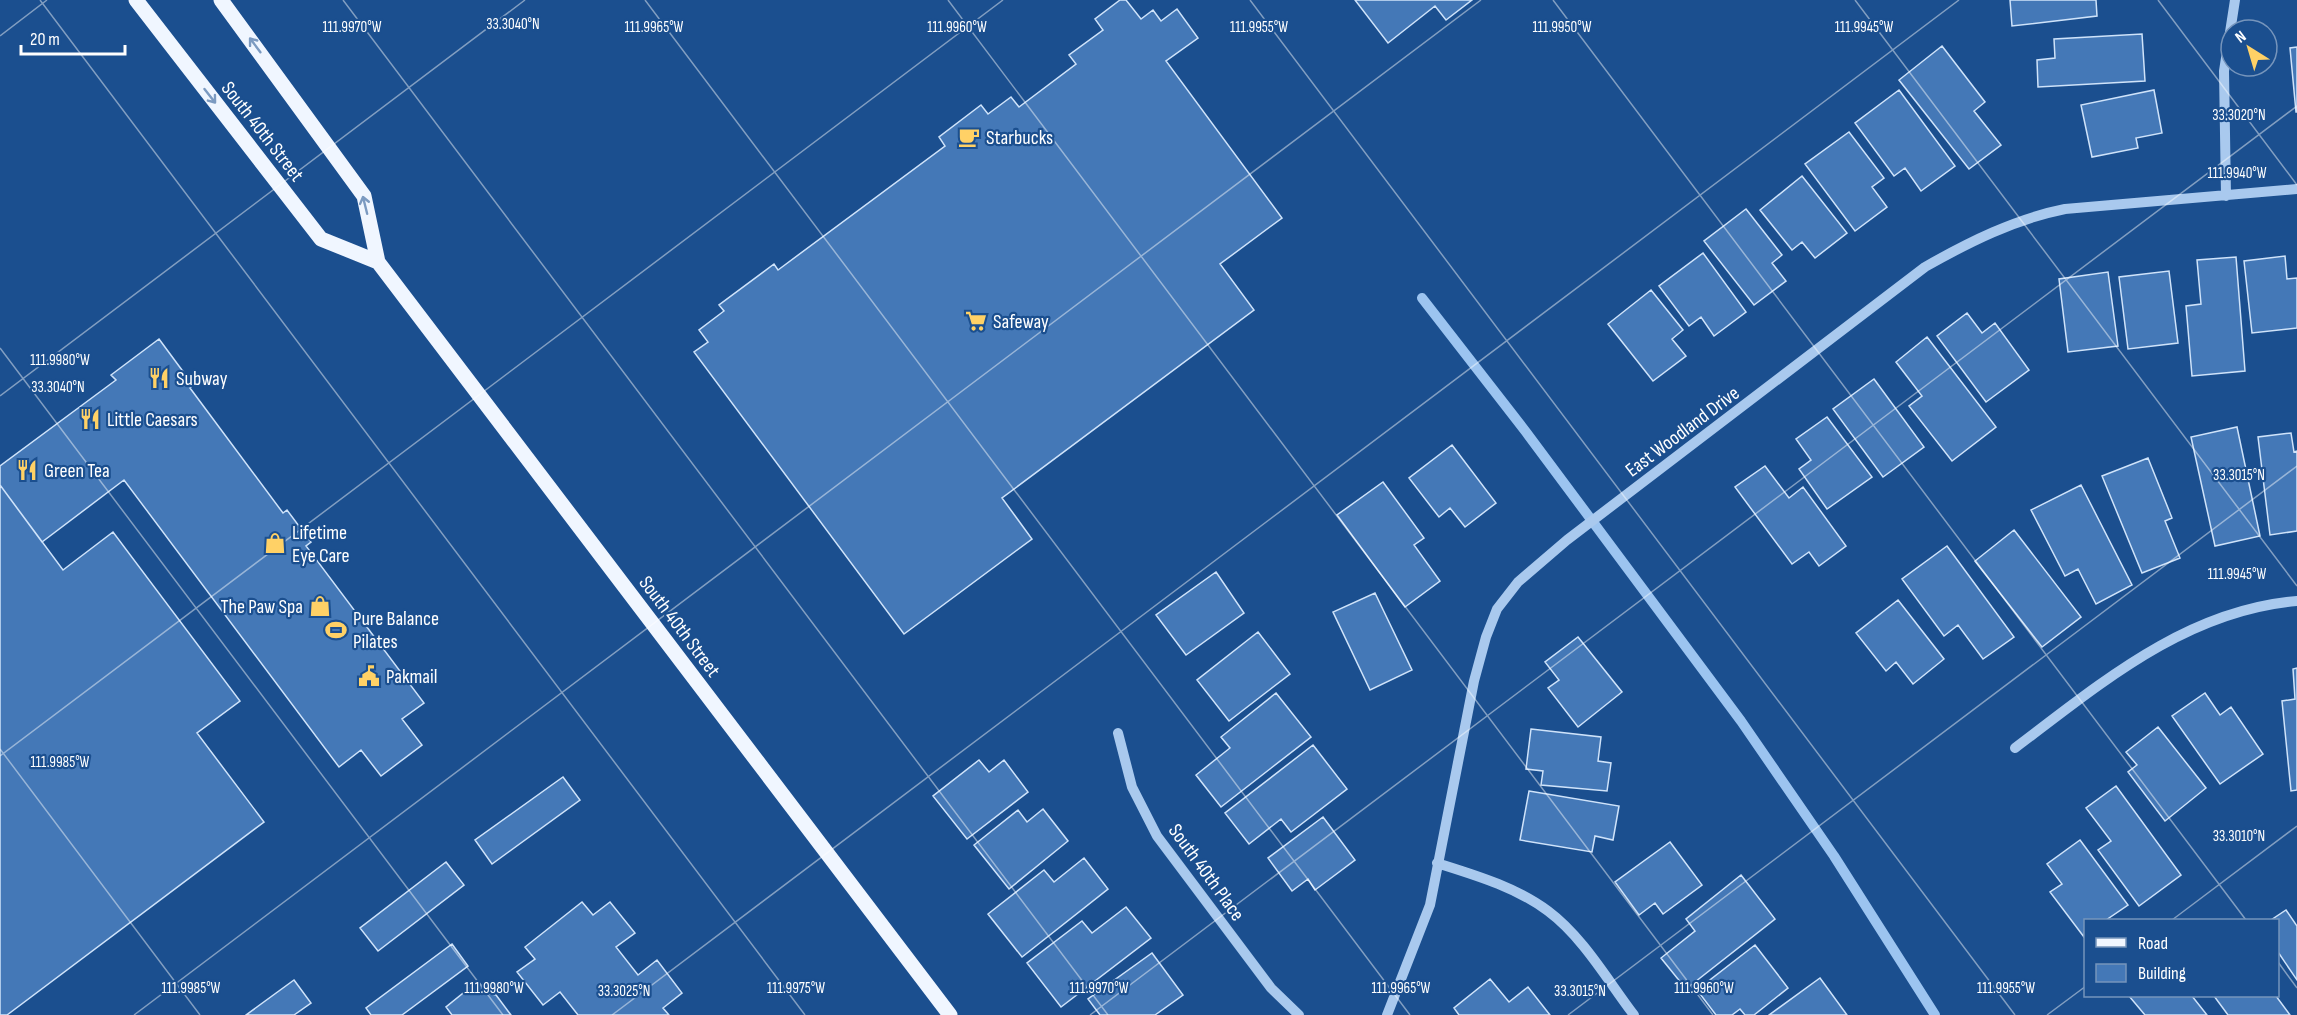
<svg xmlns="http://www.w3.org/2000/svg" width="2297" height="1015" viewBox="0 0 2297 1015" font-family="'Sofia Sans Condensed',sans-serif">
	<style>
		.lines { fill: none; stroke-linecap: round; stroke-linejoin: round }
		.stream { stroke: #9cc4f0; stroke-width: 10 }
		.building { fill: #4478b7; stroke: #cfe3fa; stroke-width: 1.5 }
		.minor { stroke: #a9c9ee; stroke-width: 10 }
		.major { stroke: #f0f6ff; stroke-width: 15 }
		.oneway { stroke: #7b9ac1 }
		.ticks { fill: none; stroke: #fff; stroke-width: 1.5; stroke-opacity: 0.45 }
		.labels { text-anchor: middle; stroke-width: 4.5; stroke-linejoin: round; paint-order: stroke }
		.street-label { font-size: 20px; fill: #fff; stroke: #1b4f8f }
		.poi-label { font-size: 20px; fill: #fff; stroke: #1b4f8f; text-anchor: start }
		.ticks-label { font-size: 15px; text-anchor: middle; fill: #fff; stroke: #1b4f8f; stroke-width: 4.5; stroke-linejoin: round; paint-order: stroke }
	</style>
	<rect width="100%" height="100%" fill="#1b4f8f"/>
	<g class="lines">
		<path class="stream" d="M1422 298 1526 432 1741 721 1834 856 1935 1015"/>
	</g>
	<path class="building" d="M1120 0H1126L1141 19 1153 10 1161 21 1177 9 1198 38 1166 61 1282 218 1220 264 1254 310 1002 498 1032 539 904 634 694 352 708 342 699 330 724 311 719 305 774 264 778 270 945 146 939 137 981 105 988 114 1011 97 1019 107 1076 64 1069 55 1103 30 1095 19Z
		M1355 0H1472L1446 20 1435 6 1388 43Z
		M2010 0H2096L2097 16 2012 26Z
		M2142 34 2145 81 2038 87 2037 60 2055 58 2054 39Z
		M1942 46 1985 102 1974 111 2001 145 1969 169 1899 80Z
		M2297 47V112H2296L2290 48Z
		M1899 90 1955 166 1921 191 1905 168 1894 176 1855 123Z
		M2154 90 2162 133 2136 138 2138 148 2092 157 2081 105Z
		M1849 132 1884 178 1872 187 1887 207 1855 231 1805 164Z
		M1802 176 1847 233 1815 258 1802 242 1792 250 1760 210Z
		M1746 209 1782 255 1772 263 1786 281 1754 305 1704 241Z
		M1703 253 1746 312 1714 336 1701 317 1689 326 1659 286Z
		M2285 256 2287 279 2297 278V328L2252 333 2244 261Z
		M2236 257 2245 371 2192 376 2186 306 2201 304 2197 260Z
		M2169 271 2178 343 2128 349 2119 277Z
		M2108 272 2118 346 2068 352 2059 279Z
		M1651 290 1683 330 1672 339 1686 356 1653 381 1608 324Z
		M1967 313 1982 333 1995 323 2029 370 1986 402 1937 336Z
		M1927 337 1996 427 1952 461 1909 406 1922 396 1896 362Z
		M159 339 193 385 190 388 283 513 287 510 311 542 306 546 424 703 402 719 422 745 381 776 361 750 339 767 124 480 42 542 0 485V466L116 380 111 375Z
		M1874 379 1924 447 1883 477 1833 409Z
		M1827 417 1872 477 1827 509 1799 469 1811 460 1796 439Z
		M2237 427 2260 536 2215 546 2191 437Z
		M2291 433 2294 452 2297 451V531L2270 535 2258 437Z
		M1452 445 1496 503 1465 527 1450 508 1439 517 1409 478Z
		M2148 458 2172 518 2165 521 2180 558 2142 573 2102 476Z
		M1765 466 1789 498 1803 487 1846 546 1819 566 1809 552 1792 564 1735 487Z
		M1383 482 1424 538 1414 545 1440 581 1405 607 1337 515Z
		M0 485 63 570 113 532 240 701 197 733 264 822 7 1015H0Z
		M2081 485 2132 585 2096 604 2078 569 2065 576 2031 510Z
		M2014 530 2081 617 2042 647 1975 561Z
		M1947 546 2014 637 1983 659 1958 625 1944 636 1902 579Z
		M1216 572 1244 613 1186 655 1156 615Z
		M1375 593 1412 670 1370 690 1333 612Z
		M1898 600 1944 659 1913 684 1896 662 1886 671 1856 633Z
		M1258 632 1290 674 1229 721 1197 680Z
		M1578 637 1622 692 1578 727 1548 688 1559 680 1545 662Z
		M2297 668V790L2291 791 2282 701 2295 699 2293 669Z
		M1276 693 1311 737 1221 807 1196 775 1230 748 1221 737Z
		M2205 693 2220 715 2231 707 2263 754 2220 784 2172 716Z
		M2158 727 2206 788 2165 821 2128 772 2137 765 2126 752Z
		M1531 729 1601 737 1598 761 1611 763 1607 791 1541 785 1543 771 1526 769Z
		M1313 745 1347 789 1291 832 1281 819 1249 844 1225 813Z
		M979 760 989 772 1004 760 1028 792 967 839 933 796Z
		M563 777 580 800 492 864 475 840Z
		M2116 786 2181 875 2139 906 2098 850 2111 841 2086 808Z
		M1529 791 1619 806 1613 840 1595 836 1592 852 1520 840Z
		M1043 809 1068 841 1009 889 974 845 1018 810 1027 822Z
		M1323 817 1355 860 1315 890 1308 879 1292 891 1268 858Z
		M2080 840 2128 905 2106 920H2086L2084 937 2050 892 2062 884 2047 864Z
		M1670 842 1702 885 1663 914 1655 903 1639 915 1615 882Z
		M1084 858 1108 889 1022 957 988 914 1044 870 1054 882Z
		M446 862 464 885 378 951 360 928Z
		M1741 875 1775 919 1686 989 1661 958 1695 931 1686 919Z
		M582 902 593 915 610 902 635 933 616 947 638 975 657 960 682 993 663 1008 669 1015H578L560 992 543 1005 517 972 535 959 525 947Z
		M1126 907 1151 938 1061 1007 1027 963 1082 921 1092 933Z
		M2286 910 2297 926V980L2278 952V920H2271Z
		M452 944 468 966 402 1015H371L366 1008Z
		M1755 945 1788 988 1754 1015H1745L1740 1009 1732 1015H1716L1697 990Z
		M1152 953 1183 995 1155 1015H1100L1088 999Z
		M1820 978 1847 1015H1769Z
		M1490 979 1509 1002 1528 987 1550 1015H1459L1454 1008Z
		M294 980 311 1003 294 1015H246Z
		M478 981 487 993 496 995 511 1015H452L446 1007Z
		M2129 996H2192L2207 1015H2145Z
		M2214 996H2276L2290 1015H2228Z"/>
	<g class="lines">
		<path class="minor" d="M2226 196 2224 71 2235 0
			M1118 733 1132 787 1157 836 1271 988 1299 1015
			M2015 748C2100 684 2186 610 2297 601
			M1437 863C1475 875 1516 887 1548 911 1583 937 1608 981 1634 1015
			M1387 1015 1430 905 1474 681 1486 637 1497 609 1518 582 1567 540 1925 267C1969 242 2015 219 2065 209L2297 189"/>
		<path class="major" d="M136 0 321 239 378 262
			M221 0 364 196 378 262 950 1015"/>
	</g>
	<defs><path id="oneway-shaft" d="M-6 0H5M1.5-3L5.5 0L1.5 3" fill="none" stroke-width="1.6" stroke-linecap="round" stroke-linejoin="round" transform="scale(1.5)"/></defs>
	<g class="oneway">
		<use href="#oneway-shaft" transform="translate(255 45) rotate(-127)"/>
		<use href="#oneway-shaft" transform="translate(210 96) rotate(52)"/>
		<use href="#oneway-shaft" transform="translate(365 205) rotate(-104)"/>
	</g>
	<path class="ticks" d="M40 0 805 1015M343 0 1108 1015M645 0 1410 1015M948 0 1713 1015M1250 0 2015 1015M1553 0 2246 920M1855 0 2297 586M2158 0 2297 185M0 36 47 0M0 348 503 1015M0 396 525 0M0 749 200 1015M0 756 1003 0M2172 920 2297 826M2278 962 2297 988M134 1015 1481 0M612 1015 1959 0M1090 1015 2297 106M1568 1015 2297 466M2047 1015 2086 986"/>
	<defs>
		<symbol id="cafe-bare" viewBox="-9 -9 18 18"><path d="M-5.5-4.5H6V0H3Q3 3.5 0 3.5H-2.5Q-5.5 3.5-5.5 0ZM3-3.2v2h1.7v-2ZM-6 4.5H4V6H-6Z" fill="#ffd166" stroke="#1b4f8f" stroke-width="2.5" paint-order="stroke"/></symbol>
		<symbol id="supermarket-bare" viewBox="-9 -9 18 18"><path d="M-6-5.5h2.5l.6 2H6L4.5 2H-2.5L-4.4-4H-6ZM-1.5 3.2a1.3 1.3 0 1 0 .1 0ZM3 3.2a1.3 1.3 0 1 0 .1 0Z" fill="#ffd166" stroke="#1b4f8f" stroke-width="2.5" paint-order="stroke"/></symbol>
		<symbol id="restaurant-bare" viewBox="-9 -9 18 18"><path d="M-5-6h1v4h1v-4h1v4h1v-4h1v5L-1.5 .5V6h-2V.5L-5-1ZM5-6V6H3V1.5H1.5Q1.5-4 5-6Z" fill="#ffd166" stroke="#1b4f8f" stroke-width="2.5" paint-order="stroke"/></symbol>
		<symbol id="shop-bare" viewBox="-9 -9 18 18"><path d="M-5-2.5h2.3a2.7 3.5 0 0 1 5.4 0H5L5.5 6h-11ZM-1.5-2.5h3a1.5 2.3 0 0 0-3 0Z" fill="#ffd166" stroke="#1b4f8f" stroke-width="2.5" paint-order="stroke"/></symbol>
		<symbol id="stadium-bare" viewBox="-9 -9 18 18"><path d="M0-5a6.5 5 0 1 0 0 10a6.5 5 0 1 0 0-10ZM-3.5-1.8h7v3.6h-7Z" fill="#ffd166" stroke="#1b4f8f" stroke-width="2.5" paint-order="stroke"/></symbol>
		<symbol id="civic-bare" viewBox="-9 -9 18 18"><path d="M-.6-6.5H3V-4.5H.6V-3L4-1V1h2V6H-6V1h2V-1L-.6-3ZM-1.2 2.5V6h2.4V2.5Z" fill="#ffd166" stroke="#1b4f8f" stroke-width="2.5" paint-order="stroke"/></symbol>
	</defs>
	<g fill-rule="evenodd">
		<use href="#cafe-bare" x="954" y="122" width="30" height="30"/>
		<use href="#supermarket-bare" x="961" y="306" width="30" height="30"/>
		<use href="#restaurant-bare" x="144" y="363" width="30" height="30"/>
		<use href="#restaurant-bare" x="75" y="404" width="30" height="30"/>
		<use href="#restaurant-bare" x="12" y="455" width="30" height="30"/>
		<use href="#shop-bare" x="260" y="528" width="30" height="30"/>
		<use href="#shop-bare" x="305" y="591" width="30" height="30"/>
		<use href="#stadium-bare" x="321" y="615" width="30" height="30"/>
		<use href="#civic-bare" x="354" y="661" width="30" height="30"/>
	</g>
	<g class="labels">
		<g class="street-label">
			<text transform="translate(263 131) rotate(52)" y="7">South 40th Street</text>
			<text transform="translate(1682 431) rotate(-37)" y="7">East Woodland Drive</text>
			<text transform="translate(680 626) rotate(53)" y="7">South 40th Street</text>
			<text transform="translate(1207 872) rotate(54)" y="7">South 40th Place</text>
		</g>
		<g class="poi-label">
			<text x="986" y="144">Starbucks</text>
			<text x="993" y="328">Safeway</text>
			<text x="176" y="385">Subway</text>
			<text x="107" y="426">Little Caesars</text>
			<text x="44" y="477">Green Tea</text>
			<text x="292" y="539">Lifetime<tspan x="292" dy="23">Eye Care</tspan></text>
			<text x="303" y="613" text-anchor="end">The Paw Spa</text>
			<text x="353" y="625">Pure Balance<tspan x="353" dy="23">Pilates</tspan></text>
			<text x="386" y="683">Pakmail</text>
		</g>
	</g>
	<g class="ticks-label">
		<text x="513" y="29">33.3040°N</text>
		<text x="352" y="32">111.9970°W</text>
		<text x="654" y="32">111.9965°W</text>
		<text x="957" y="32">111.9960°W</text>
		<text x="1259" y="32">111.9955°W</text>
		<text x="1562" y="32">111.9950°W</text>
		<text x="1864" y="32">111.9945°W</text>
		<text x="2239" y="120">33.3020°N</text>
		<text x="2237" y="178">111.9940°W</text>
		<text x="60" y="365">111.9980°W</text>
		<text x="58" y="392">33.3040°N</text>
		<text x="2239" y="480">33.3015°N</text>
		<text x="2237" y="579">111.9945°W</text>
		<text x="60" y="767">111.9985°W</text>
		<text x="2239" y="841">33.3010°N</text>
		<text x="191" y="993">111.9985°W</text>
		<text x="494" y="993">111.9980°W</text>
		<text x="796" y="993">111.9975°W</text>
		<text x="1099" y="993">111.9970°W</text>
		<text x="1401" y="993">111.9965°W</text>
		<text x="1704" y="993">111.9960°W</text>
		<text x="2006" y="993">111.9955°W</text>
		<text x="624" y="996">33.3025°N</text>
		<text x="1580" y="996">33.3015°N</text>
	</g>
	<rect x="2084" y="919" width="195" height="78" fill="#1b4f8f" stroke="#7695bc" stroke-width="1.5"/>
	<rect x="2096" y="938" width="30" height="9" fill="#f0f6ff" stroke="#7695bc" stroke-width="1.5"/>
	<text x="2138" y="949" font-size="18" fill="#ffffff">Road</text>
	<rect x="2096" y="964" width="30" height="18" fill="#4478b7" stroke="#7695bc" stroke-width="1.5"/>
	<text x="2138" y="979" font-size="18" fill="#ffffff">Building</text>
	<g transform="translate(2249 48) rotate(323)"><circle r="28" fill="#1b4f8f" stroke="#7695bc" stroke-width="1.5"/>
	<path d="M0-4.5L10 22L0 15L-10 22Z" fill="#ffd166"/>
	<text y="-9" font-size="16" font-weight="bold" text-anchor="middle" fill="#ffffff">N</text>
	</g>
	<path d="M21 45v9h104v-9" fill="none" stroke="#ffffff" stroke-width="3"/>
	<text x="30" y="45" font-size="18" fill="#ffffff" stroke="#1b4f8f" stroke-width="4.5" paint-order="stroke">20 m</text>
</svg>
